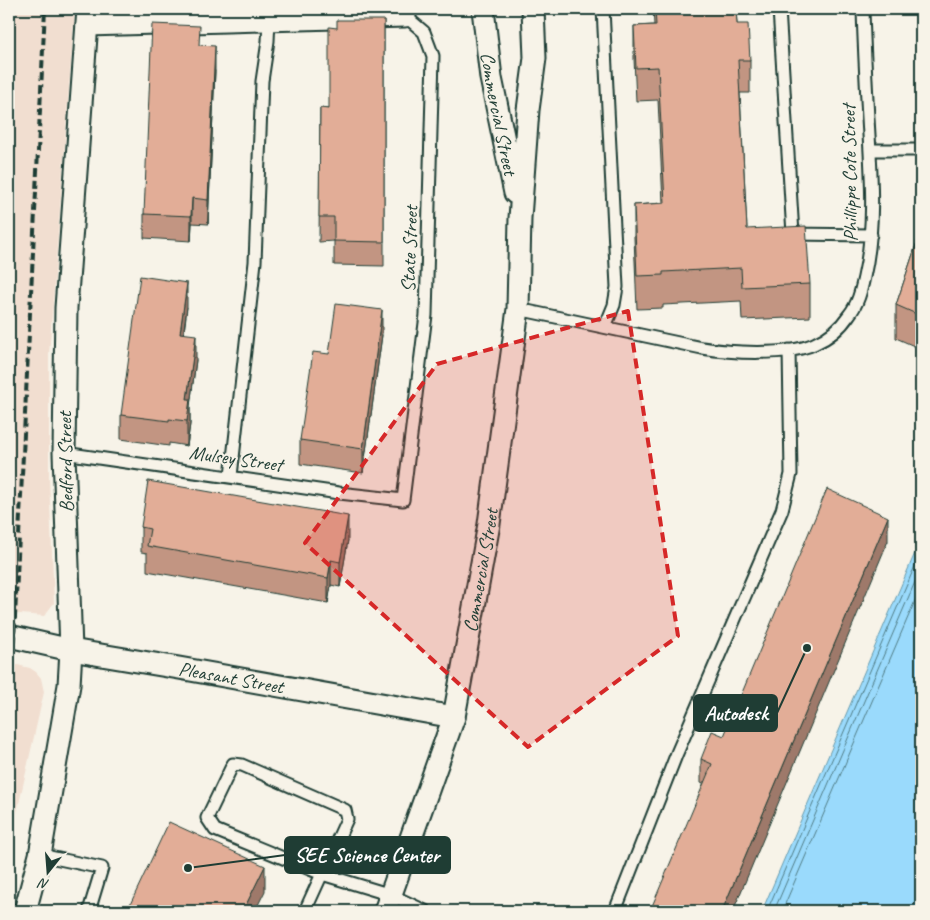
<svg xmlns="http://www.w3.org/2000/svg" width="930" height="920" viewBox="0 0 930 920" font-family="Caveat,sans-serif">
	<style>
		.built { fill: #f1ded0 }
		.water { fill: #9adafc; stroke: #699bac }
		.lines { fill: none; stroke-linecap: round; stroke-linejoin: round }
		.shore { stroke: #507c84; stroke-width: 1 }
		.lane-casing { stroke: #1f3d34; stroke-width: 15 }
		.street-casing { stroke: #1f3d34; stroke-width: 25 }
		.lane { stroke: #f7f3e8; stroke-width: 11 }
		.street { stroke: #f7f3e8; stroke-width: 21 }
		.rail { stroke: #1f3d34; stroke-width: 4; stroke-dasharray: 8 4; stroke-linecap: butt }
		.wall { fill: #c29582; stroke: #1f3d34 }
		.shaded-wall { fill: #9e796a; stroke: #1f3d34 }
		.building { fill: #e2ad97; stroke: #1f3d34 }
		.marked { fill: #d62828; fill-opacity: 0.2; stroke: #d62828; stroke-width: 4; stroke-dasharray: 10 6; stroke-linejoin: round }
		.labels { text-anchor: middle; stroke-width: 4; stroke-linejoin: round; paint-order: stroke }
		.street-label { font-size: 20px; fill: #1f3d34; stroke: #f7f3e8 }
		.leader { fill: none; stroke: #1f3d34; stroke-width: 2 }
		.callout-dot { fill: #1f3d34; stroke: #f7f3e8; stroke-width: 2 }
		.callout { fill: #1f3d34; stroke: #1f3d34; stroke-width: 2 }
		.callout-label { font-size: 21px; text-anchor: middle; font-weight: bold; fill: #fff }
	</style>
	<rect width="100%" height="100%" fill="#f7f3e8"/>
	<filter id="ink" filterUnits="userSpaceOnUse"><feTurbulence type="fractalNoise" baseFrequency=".02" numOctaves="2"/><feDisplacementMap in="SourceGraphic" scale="10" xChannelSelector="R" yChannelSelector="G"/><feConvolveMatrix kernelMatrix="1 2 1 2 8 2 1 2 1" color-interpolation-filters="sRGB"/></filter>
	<g filter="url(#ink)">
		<path class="built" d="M9 9H75L49 355V477L54 603 44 616 9 613Z
			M9 663 30 668 36 672 41 678 44 692 9 848Z"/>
		<path class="water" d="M921 539V911H762Z"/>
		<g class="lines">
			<path class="shore" d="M767 911 921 552
				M774 911 921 568
				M782 911 921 587"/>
			<defs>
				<path id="lane" d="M603 9 617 287 614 305 605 327
					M779 9 793 234 871 235
					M870 150H921
					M518 309 702 348C731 353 787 356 814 344 828 338 841 327 849 315 858 304 861 291 864 277 876 225 871 171 868 118 866 82 864 45 863 9
					M64 453 339 493 403 500 426 315 433 56 424 32 405 16V13
					M231 476 255 262 262 81 268 41 269 20
					M40 855 102 868 89 911
					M305 911 347 819 345 810 242 765 233 764 207 818 215 830 322 874 391 895 425 911
					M615 911 677 753 782 510 791 474 789 350"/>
				<g id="street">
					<path id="s1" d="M483 9 491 78 515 193"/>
					<path d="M87 25 405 16"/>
					<path id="s2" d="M9 636 71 650 179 668 454 717"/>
					<path d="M25 911 40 855 69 685 71 650 64 453 66 308 88 9"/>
					<path id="s3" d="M385 911 454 717 489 524 518 309 520 218 528 110 535 58 533 9"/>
				</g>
			</defs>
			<use href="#lane" class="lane-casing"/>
			<use href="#street" class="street-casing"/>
			<use href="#lane" class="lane"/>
			<use href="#street" class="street"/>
			<path class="rail" d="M9 667 14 637 45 9"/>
		</g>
		<path class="wall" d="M653 9H736L737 24 750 60V93H740L747 229 810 284V317L742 320 741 301 663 305V308L637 309 634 238V205L663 203 658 100 636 101 634 59V26L654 25Z
			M384 20V266L334 265V241L319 242 320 108 329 109Z
			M200 46 215 71 208 224 192 223 191 241 144 238V214Z
			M921 230V349L896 338V305Z
			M187 307 184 334 196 360 190 406V424L187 446 169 443V446L121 439V415Z
			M382 335 363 473 300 464V440L329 354Z
			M141 527 348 540 340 587 331 585 328 603 147 571V553L141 552Z
			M888 541 703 784 701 783V759L724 736Z"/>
		<path class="shaded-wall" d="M215 46V71L208 224V200Z
			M192 198V223L191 241V216Z
			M187 283V307L180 358V333Z
			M382 310V335L363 473V449Z
			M196 335V360L190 406V424L187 446V399Z
			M348 516V540L340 587V562Z
			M888 517V541L733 911H722Z
			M331 560V585L328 603V578Z
			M265 866V891L255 911H243Z"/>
		<path class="building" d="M655 9H736L737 24H748L750 60H738L747 229 806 226 810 284 742 287 741 268 663 272V275L637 276 634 205 665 203 658 67 636 68 634 26 656 25Z
			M337 20H384V242L334 241V217H319L320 108 329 109V27L337 28Z
			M152 24 200 26 199 45 215 46 208 200 192 198 191 216 144 214Z
			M921 230V316L896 305Z
			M140 276 187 283 180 333 196 335 187 399H190L187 421 169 419V421L121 415Z
			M336 304 382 310 363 449 300 440 313 352 329 354Z
			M148 481 348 516 340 562 331 560 328 578 147 546 150 529 141 527Z
			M827 489 888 517 722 911H650L712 764 701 759 712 731 724 736Z
			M169 822 265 866 243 911H127Z"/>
	</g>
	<path class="marked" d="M628 311 678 636 528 747 305 543 437 364Z"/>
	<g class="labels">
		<g class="street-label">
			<text dy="7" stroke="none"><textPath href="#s1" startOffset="106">Commercial Street</textPath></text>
			<text transform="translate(849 173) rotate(-91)" y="7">Phillippe Cote Street</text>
			<text transform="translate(409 249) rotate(-88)" y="7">State Street</text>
			<text transform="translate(236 458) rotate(8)" y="7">Mulsey Street</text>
			<text transform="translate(65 462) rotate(-91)" y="7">Bedford Street</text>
			<text dy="7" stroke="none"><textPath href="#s3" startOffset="355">Commercial Street</textPath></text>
			<text dy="7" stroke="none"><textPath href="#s2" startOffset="226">Pleasant Street</textPath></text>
		</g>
	</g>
	<path class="leader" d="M807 648L777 713M188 868L285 855"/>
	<g class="callout-dot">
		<circle cx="807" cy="648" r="5"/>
		<circle cx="188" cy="868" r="5"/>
	</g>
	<g class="callout">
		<rect x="694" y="695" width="83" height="36" rx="5"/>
		<rect x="285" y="837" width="165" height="36" rx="5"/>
	</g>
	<g class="callout-label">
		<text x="736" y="720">Autodesk</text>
		<text x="367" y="862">SEE Science Center</text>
	</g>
	<rect width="930" height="920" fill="none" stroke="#f7f3e8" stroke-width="30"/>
	<rect x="15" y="15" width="900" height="890" fill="none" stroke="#1f3d34" stroke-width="2" filter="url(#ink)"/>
	<g transform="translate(48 872) rotate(197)" stroke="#f7f3e8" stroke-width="4" paint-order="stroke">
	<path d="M0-4L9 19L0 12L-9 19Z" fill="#1f3d34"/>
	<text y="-8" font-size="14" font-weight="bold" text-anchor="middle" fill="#1f3d34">N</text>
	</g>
</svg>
